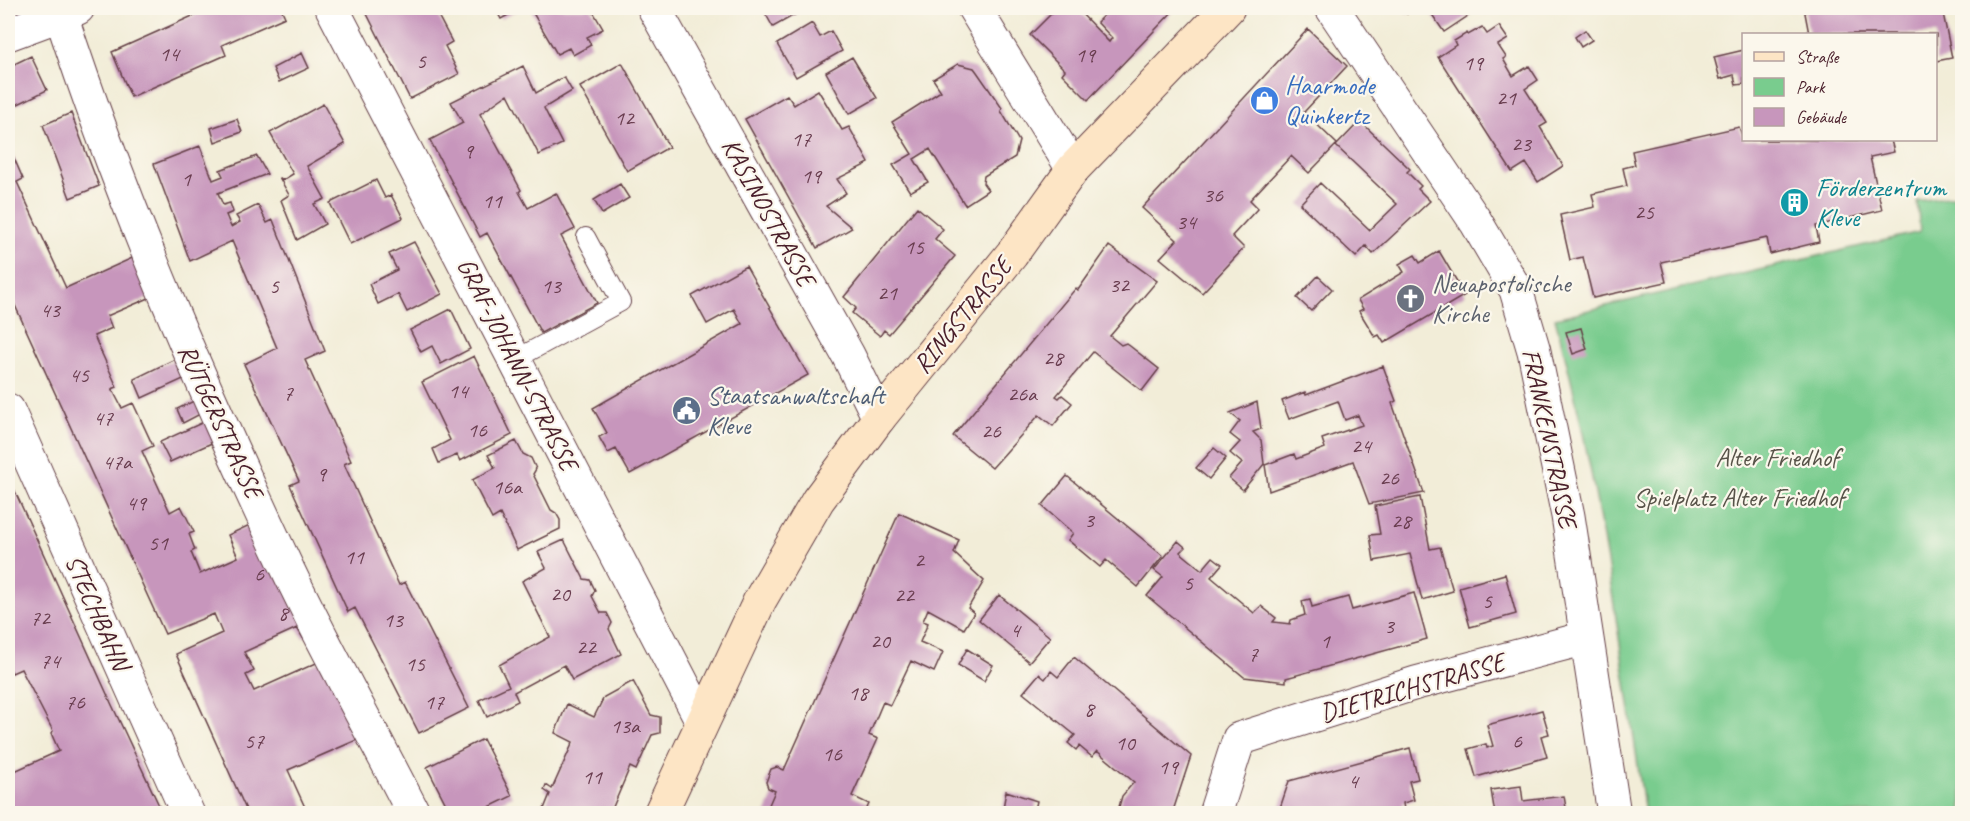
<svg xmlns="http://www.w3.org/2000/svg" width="1970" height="821" viewBox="0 0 1970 821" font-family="Caveat,sans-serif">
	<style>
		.green { fill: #79cc8e; stroke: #62765c; stroke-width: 1.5 }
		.building { fill: #c796bc }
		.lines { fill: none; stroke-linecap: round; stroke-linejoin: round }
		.service-casing { stroke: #633e45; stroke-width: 20 }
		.minor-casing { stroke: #633e45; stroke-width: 35 }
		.tertiary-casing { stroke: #633e45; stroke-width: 35 }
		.secondary-casing { stroke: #633e45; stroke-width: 35 }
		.service { stroke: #fff; stroke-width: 18 }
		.minor { stroke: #fff; stroke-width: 33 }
		.tertiary { stroke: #fff; stroke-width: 33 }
		.secondary { stroke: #fde5c5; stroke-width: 33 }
		.labels { text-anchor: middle; stroke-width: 4.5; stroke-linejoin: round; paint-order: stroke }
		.number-label { font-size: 22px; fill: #693d4f }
		.shop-label { font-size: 26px; fill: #366cbe; stroke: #fbf7ec; text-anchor: start }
		.culture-label { font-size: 26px; fill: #0d838f; stroke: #fbf7ec; text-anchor: start }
		.street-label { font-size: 26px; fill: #4a1f2b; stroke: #fbf7ec }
		.worship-label { font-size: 26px; fill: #5b616d; stroke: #fbf7ec; text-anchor: start }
		.service-label { font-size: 26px; fill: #4e5e75; stroke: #fbf7ec; text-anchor: start }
		.park-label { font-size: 26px; fill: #585349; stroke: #fbf7ec }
	</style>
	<rect width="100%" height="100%" fill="#fbf7ec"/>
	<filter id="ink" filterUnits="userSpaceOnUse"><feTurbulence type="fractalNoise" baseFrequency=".0167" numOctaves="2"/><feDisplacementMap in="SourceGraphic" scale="12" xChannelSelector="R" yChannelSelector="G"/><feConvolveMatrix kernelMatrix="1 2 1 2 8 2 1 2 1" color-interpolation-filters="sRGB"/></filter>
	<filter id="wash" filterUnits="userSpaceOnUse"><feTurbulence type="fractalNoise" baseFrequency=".008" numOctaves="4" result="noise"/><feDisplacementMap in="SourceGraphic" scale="24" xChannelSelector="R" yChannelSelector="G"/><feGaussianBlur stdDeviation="1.35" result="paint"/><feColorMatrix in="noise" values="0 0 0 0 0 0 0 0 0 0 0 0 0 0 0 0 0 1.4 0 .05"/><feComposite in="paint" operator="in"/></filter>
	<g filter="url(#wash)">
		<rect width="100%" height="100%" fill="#f2edd8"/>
		<path class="green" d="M1962 195V813H1645C1620 648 1600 480 1555 318L1920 232 1917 201Z"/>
		<g id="blocks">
			<path class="building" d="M204 8H281L285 17 222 45 226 55 131 97 112 52 206 10Z
				M364 8H434L452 42 445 46 459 74 410 99Z
				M495 8H521L501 19Z
				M530 8H591L603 29 587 37 591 45 573 55 569 48 557 54Z
				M769 8H807L773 27 764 11Z
				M1057 8H1076L1109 42 1112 38 1097 22 1106 13 1100 8H1176L1088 100 1062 74 1065 70 1030 35Z
				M1401 8H1413L1407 14Z
				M1440 8H1471L1474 12 1444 32 1431 13Z
				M1804 8H1942L1952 58 1936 61V34H1809Z
				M812 23 820 37 831 31 842 51 796 77 777 44Z
				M1499 26 1508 39 1498 45 1506 57 1503 59 1513 76 1529 66 1538 80 1525 89 1547 123 1540 127 1563 166 1538 182 1526 163 1512 172 1438 57 1456 45 1454 41 1467 33 1468 35 1482 27 1487 34Z
				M1308 29 1347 66 1304 112 1337 144 1309 173 1291 156 1250 200 1258 208 1232 236 1244 248 1202 293 1160 258 1177 240 1142 208Z
				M1585 30 1592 40 1581 47 1575 37Z
				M1744 50V84L1736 85 1734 75 1720 79 1714 57Z
				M302 53 309 68 279 82 273 68Z
				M31 56 47 90 8 109V67Z
				M852 57 877 98 849 114 826 72Z
				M622 63 669 147 627 171 580 87Z
				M958 64 974 68 977 72 1002 108 1001 111 1019 141 1015 157 984 176 983 183 988 190 965 205 930 149 914 159 928 182 910 192 893 165 912 154 892 122 941 91 933 79Z
				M523 66 536 93 564 77 572 91 544 108 562 144 539 155 508 94 480 114 521 190 519 192 528 208 556 193 575 229 561 236 597 303 541 333 487 233 480 237 430 140 463 123 451 102Z
				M818 90 842 130 849 127 869 163 837 179 846 193 826 206 852 228 817 248 745 119 787 95 794 105Z
				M323 104 345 144 307 166 325 199 314 204 325 224 297 240 281 200 289 195 279 177 283 180 293 174 270 133Z
				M71 113 99 186 70 198 43 125Z
				M237 119 242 132 215 142 211 128Z
				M1360 121 1410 169 1407 172 1421 186 1418 189 1430 201 1373 254 1366 246 1356 257 1300 204 1320 183 1370 230 1397 204 1336 146Z
				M1739 127 1744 140H1891L1894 152 1870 157 1882 210 1816 226 1819 242 1770 254 1767 238 1661 262 1666 282 1593 298 1583 257 1570 260 1560 215 1595 207 1592 194 1627 186 1623 168 1635 165 1632 151Z
				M8 144 23 179 17 182 66 288 139 255 156 295 107 316 112 328 94 336 117 387 112 389 122 408 133 403 153 446 142 451 170 512 181 506 194 532 189 534 195 550 191 552 200 574 238 557 228 535 254 523 311 634 303 638 297 628 244 652 254 671 246 675 254 691 323 660 359 739 288 770 308 814H248L176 654 222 633 214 614 165 634 8 290Z
				M200 146 213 180 223 176 220 170 257 156 267 174 218 193 223 205 230 203 233 212 226 215 231 227 240 222 236 216 258 205 267 223 273 220 325 351 305 360 351 461 344 464 399 585 405 582 469 708 419 733 355 608 348 612 290 485 299 481 244 364 277 348 232 241 190 261 154 164Z
				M376 180 385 198 391 195 403 218 350 244 330 203Z
				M620 184 629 198 602 214 594 200Z
				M917 207 943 229 935 239 955 256 889 334 884 330 880 336 852 313 856 308 844 297Z
				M414 242 442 294 407 312 398 294 378 304 369 284 397 270 389 254Z
				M1109 246 1157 281 1110 336 1121 345 1126 343 1159 369 1142 391 1093 352 1056 396 1059 398 1062 395 1072 403 1053 426 1039 415 992 468 953 436 1076 288 1078 290Z
				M1439 251 1465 295 1384 343 1379 335 1375 337 1359 311 1363 309 1358 300 1404 272 1399 264 1415 255 1420 263Z
				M746 266 808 375 630 474 616 449 608 453 599 437 607 433 593 408 742 324 734 309 707 324 692 296Z
				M1318 276 1332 289 1311 311 1297 298Z
				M451 309 470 349 441 364 432 346 421 352 410 330Z
				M1581 328 1587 349 1573 354 1566 332Z
				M181 356 190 376 142 398 134 379Z
				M474 356 512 435 460 461 457 455 439 463 433 449 450 440 422 382Z
				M1383 366 1396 401 1392 403 1424 493 1369 504 1353 461 1269 491 1265 465 1294 454 1296 459 1325 448 1322 439 1362 425 1358 415 1345 420 1338 401 1289 419 1282 401 1305 392 1306 395Z
				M198 399 204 412 183 423 177 409Z
				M1257 402 1261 429 1253 432 1261 440 1264 464 1243 490 1229 478 1242 463 1230 453 1240 442 1230 434 1240 421 1230 413Z
				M208 420 216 441 170 462 160 442Z
				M516 441 523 454 531 458 536 469 533 474 551 510 556 513 560 520V529L517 550 500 514 492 519 472 480 495 468 488 455Z
				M1214 448 1226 458 1209 479 1196 468Z
				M8 476 112 705 163 814H8V774L59 751 51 733 53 731 21 669 12 673 8 664Z
				M1067 476 1163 556 1138 587 1106 560 1100 567 1068 540 1073 533 1042 506Z
				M1420 497 1430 549 1440 547 1453 591 1422 600 1410 554 1374 561 1370 535 1380 534 1375 506Z
				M899 513 959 540 954 553 984 581 968 608 974 613 964 629 928 609 923 621 928 623 920 642 943 652 934 672 911 661 890 705 883 702 869 735 878 739 852 796 869 804 864 814H765L775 791 768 788 766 782 771 769 777 767 784 770Z
				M564 540 584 579 590 580 595 590 592 596 601 613H607L612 623 609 629 621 654 572 680 564 665 514 692 518 701 487 717 479 700 509 686 499 665 550 637 522 581 546 568 538 552Z
				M1178 541 1185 547 1180 552 1202 570 1213 557 1222 564 1211 577 1254 613 1261 606 1276 618 1273 622 1290 624 1291 620 1305 615 1302 601 1310 599 1312 607 1348 597 1352 610 1414 593 1427 639 1286 678V682L1244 677 1147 596 1163 577 1154 570Z
				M1505 574 1516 614 1470 627 1459 587Z
				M999 595 1050 637 1029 662 979 620Z
				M967 649 993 665 984 681 958 665Z
				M1074 657 1191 756 1172 814H1117L1122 796 1134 782 1097 751 1092 757 1079 746 1076 750 1068 743 1075 735 1023 693 1039 674 1045 679 1051 671 1058 677Z
				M633 681 651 715 660 717V733L652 735 636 770 630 767 610 814H542L550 794 544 790 546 785 552 789 573 742 555 733 567 704 594 717 604 697Z
				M1542 710 1549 734 1541 736 1547 757 1476 777 1468 749 1486 744 1487 748 1493 746 1487 725Z
				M483 739 512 796 485 809 488 814H451L427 767Z
				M1410 748 1418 779 1409 781 1414 800 1403 803 1404 810 1392 814H1278L1289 781Z
				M1521 786 1523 801 1564 796 1567 814H1495L1491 790Z
				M1006 791 1037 801 1034 814H1002Z"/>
		</g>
	</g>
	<g filter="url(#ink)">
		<use href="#blocks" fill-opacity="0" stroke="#633e45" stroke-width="1.5"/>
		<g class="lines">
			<defs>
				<path id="service" d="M516 359 621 302 586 237"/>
				<path id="minor" d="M332 8 702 721
					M654 8 848 355 879 418
					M974 8 1073 169
					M1332 8 1476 222 1516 290 1534 351 1568 516 1614 814
					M61 15C123 205 203 390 289 572 328 654 373 733 414 814
					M8 34 78 8
					M1215 814 1239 739 1416 683 1586 638"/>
				<path id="tertiary" d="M8 410 188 814"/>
				<path id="secondary" d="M660 814 760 600 818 500 879 418 1012 254 1073 169 1228 8"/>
			</defs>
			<use href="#service" class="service-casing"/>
			<use href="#minor" class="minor-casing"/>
			<use href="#tertiary" class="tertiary-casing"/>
			<use href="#secondary" class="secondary-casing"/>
			<use href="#service" class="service"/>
			<use href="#minor" class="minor"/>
			<use href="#tertiary" class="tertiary"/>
			<use href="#secondary" class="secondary"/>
		</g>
	</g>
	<defs>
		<symbol id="shop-disc" viewBox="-11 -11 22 22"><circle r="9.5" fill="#3f7fe0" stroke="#fbf7ec"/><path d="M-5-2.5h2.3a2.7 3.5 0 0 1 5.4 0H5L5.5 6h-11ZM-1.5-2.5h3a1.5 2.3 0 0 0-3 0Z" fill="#fff"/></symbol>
		<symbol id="building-disc" viewBox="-11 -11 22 22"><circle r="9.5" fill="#0f9aa8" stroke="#fbf7ec"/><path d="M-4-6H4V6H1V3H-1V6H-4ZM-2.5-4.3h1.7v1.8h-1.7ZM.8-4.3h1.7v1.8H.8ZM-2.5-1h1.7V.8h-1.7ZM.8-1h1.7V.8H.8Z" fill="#fff"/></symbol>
		<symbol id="church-disc" viewBox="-11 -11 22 22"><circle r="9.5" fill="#6b7280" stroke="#fbf7ec"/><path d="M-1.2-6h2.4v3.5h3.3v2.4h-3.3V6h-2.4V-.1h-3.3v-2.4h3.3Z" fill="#fff"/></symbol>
		<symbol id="civic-disc" viewBox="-11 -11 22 22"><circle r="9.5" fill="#5c6f8a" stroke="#fbf7ec"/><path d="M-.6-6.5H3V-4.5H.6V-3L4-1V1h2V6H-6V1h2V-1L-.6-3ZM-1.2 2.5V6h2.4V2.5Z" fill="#fff"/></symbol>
	</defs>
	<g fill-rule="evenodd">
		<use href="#shop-disc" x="1248" y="84" width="33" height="33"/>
		<use href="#building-disc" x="1778" y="186" width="33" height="33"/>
		<use href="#church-disc" x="1394" y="282" width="33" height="33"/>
		<use href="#civic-disc" x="670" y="394" width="33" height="33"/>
	</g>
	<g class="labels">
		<g class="number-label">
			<text x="169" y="61">14</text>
			<text x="1085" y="62">19</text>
			<text x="421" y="68">5</text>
			<text x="1473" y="70">19</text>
			<text x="1506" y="105">21</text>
			<text x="624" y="125">12</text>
			<text x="801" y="146">17</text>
			<text x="1521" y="151">23</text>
			<text x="468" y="158">9</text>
			<text x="811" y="183">19</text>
			<text x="186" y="186">1</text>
			<text x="1213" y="202">36</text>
			<text x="492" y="208">11</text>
			<text x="1644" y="219">25</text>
			<text x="1186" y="229">34</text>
			<text x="914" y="254">15</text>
			<text x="1119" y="292">32</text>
			<text x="274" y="293">5</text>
			<text x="551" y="293">13</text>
			<text x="887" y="300">21</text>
			<text x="50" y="317">43</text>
			<text x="1053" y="365">28</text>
			<text x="79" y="382">45</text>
			<text x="458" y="398">14</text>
			<text x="288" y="400">7</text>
			<text x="1022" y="401">26a</text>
			<text x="103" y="425">47</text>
			<text x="477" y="437">16</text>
			<text x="991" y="438">26</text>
			<text x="1361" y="453">24</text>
			<text x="117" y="469">47a</text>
			<text x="321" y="481">9</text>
			<text x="1389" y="485">26</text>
			<text x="507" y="494">16a</text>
			<text x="136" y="510">49</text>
			<text x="1089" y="527">3</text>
			<text x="1401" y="528">28</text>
			<text x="158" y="550">51</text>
			<text x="354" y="564">11</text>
			<text x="919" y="567">2</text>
			<text x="259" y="581">6</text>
			<text x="1188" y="590">5</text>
			<text x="560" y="601">20</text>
			<text x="904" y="602">22</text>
			<text x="1487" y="608">5</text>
			<text x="283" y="620">8</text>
			<text x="40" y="625">72</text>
			<text x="393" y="627">13</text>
			<text x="1389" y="633">3</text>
			<text x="1015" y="637">4</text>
			<text x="880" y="648">20</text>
			<text x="1325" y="648">1</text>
			<text x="586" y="654">22</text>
			<text x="1253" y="661">7</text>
			<text x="50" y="668">74</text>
			<text x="415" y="671">15</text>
			<text x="858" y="700">18</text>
			<text x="75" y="709">76</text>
			<text x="434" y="709">17</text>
			<text x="1089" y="716">8</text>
			<text x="625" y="733">13a</text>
			<text x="254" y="748">57</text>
			<text x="1517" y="748">6</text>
			<text x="1125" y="750">10</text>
			<text x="832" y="761">16</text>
			<text x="1168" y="774">19</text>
			<text x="592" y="784">11</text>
			<text x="1353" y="788">4</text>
		</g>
		<g class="shop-label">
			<text x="1285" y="94">Haarmode<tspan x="1285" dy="30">Quinkertz</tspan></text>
		</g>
		<g class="culture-label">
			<text x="1816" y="196">Förderzentrum<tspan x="1816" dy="30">Kleve</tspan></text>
		</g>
		<g class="street-label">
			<text transform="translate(769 212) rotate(61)" y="9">KASINOSTRASSE</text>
			<text transform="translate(962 315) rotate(-51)" y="9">RINGSTRASSE</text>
			<text transform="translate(518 364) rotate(63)" y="9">GRAF-JOHANN-STRASSE</text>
			<text transform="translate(221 421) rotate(65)" y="9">RÜTGERSTRASSE</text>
			<text transform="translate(1550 438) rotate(78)" y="9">FRANKENSTRASSE</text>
			<text transform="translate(98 612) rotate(66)" y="9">STECHBAHN</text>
			<text transform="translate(1412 687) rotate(-16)" y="9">DIETRICHSTRASSE</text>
		</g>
		<g class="worship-label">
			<text x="1432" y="292">Neuapostolische<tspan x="1432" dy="30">Kirche</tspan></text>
		</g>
		<g class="service-label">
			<text x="707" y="404">Staatsanwaltschaft<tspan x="707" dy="30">Kleve</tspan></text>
		</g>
		<g class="park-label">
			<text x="1777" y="466">Alter Friedhof</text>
			<text x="1739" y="506">Spielplatz Alter Friedhof</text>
		</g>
	</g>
	<rect width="1970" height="821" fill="none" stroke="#fbf7ec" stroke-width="30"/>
	<rect x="1742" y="33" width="195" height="108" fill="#fbf7ec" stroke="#b4a19f" stroke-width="1.5"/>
	<rect x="1754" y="52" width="30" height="9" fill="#fde5c5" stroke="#b4a19f" stroke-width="1.5"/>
	<text x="1796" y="63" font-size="18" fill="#4a1f2b">Straße</text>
	<rect x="1754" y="78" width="30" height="18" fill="#79cc8e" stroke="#b4a19f" stroke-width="1.5"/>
	<text x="1796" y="93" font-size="18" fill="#4a1f2b">Park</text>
	<rect x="1754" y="108" width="30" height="18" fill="#c796bc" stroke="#b4a19f" stroke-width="1.5"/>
	<text x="1796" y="123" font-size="18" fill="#4a1f2b">Gebäude</text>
</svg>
